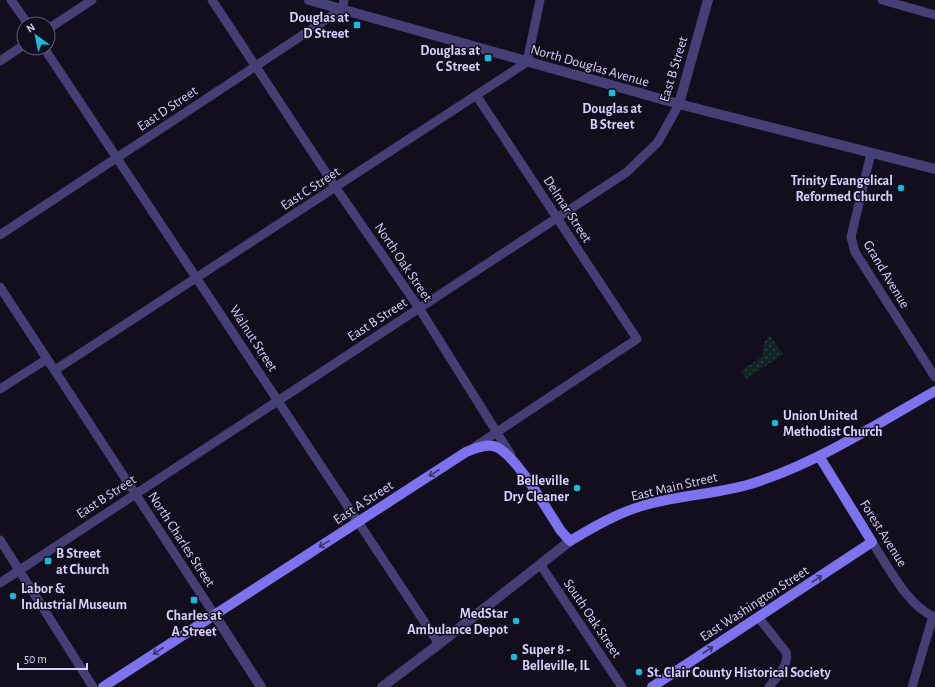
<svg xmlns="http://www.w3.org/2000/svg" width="935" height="687" viewBox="0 0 935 687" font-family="'Alegreya Sans',sans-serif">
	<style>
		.park { fill: url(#park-dots) }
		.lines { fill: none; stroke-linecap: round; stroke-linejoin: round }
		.minor { stroke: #453f76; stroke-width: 9 }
		.tertiary { stroke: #453f76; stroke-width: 10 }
		.secondary { stroke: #7e72ee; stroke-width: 10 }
		.oneway { stroke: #3d3671 }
		.poi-dot { fill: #1bbada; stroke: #120e1d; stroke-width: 1.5 }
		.labels { text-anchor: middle; stroke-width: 3; stroke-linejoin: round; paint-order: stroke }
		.poi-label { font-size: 14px; font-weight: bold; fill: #d7d0f9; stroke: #120e1d; text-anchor: end }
		.street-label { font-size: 14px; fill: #d7d0f9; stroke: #120e1d }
	</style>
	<defs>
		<pattern id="park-dots" width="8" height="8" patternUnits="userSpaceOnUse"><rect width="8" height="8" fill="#122526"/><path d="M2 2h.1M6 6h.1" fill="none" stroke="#344446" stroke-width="1.8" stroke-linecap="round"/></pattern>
	</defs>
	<rect width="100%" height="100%" fill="#120e1d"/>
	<path class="park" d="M770 336 783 354 746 379 741 371 763 356C762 348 763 341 770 336Z"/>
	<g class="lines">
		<path class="minor" d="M11 0 28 24
			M212 0 336 188 419 308 511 455
			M882 0 935 15
			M48 29 92 0
			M44 48 439 644
			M0 61 24 45
			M871 153 851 237 855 252 935 377
			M0 235 342 9 344 0
			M0 287 214 614
			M55 370 527 62 540 0
			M0 389 47 359
			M473 448 637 339 476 95
			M0 540 93 687
			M872 542C888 566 908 607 935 617
			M540 564 622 687
			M0 583 627 172 658 142 679 104
			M758 617 786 652C790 664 776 678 769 687
			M912 687 933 616"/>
		<path class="tertiary" d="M309 0 679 104 935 169
			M679 104 708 0
			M214 614 261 687
			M382 687 439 644 570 541"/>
		<path class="secondary" d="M103 687 466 452C475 449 483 444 493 446 514 450 548 512 561 531L570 541C595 526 621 511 649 504 684 494 722 494 757 482 820 461 877 424 935 391
			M652 687 872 542 819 456"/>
	</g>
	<defs><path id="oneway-shaft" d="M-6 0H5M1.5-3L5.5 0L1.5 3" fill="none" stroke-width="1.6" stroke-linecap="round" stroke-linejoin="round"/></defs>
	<g class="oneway">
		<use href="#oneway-shaft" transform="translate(434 473) rotate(147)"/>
		<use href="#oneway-shaft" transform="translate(324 544) rotate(148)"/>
		<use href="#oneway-shaft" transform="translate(817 579) rotate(-33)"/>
		<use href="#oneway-shaft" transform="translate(708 650) rotate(-33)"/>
		<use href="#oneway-shaft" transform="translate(158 651) rotate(147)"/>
	</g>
	<g class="poi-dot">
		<rect x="353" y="21" width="8" height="8" rx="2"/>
		<rect x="484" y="54" width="8" height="8" rx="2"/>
		<rect x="608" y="89" width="8" height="8" rx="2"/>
		<circle cx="901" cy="188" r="4"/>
		<circle cx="775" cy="423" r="4"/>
		<circle cx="577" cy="488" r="4"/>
		<rect x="44" y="557" width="8" height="8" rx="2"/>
		<circle cx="13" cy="596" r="4"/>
		<rect x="190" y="596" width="8" height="8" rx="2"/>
		<circle cx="516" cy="621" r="4"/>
		<circle cx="514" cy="657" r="4"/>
		<circle cx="639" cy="672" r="4"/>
	</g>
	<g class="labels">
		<g class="poi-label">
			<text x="349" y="22">Douglas at<tspan x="349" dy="16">D Street</tspan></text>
			<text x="480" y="55">Douglas at<tspan x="480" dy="16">C Street</tspan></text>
			<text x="612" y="113" text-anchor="middle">Douglas at<tspan x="612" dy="16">B Street</tspan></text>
			<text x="893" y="185">Trinity Evangelical<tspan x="893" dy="16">Reformed Church</tspan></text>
			<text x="783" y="420" text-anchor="start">Union United<tspan x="783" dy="16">Methodist Church</tspan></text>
			<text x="569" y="485">Belleville<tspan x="569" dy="16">Dry Cleaner</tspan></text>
			<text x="56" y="558" text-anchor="start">B Street<tspan x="56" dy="16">at Church</tspan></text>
			<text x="21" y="593" text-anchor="start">Labor &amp;<tspan x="21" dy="16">Industrial Museum</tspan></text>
			<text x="508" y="618">MedStar<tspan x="508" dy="16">Ambulance Depot</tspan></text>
			<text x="194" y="620" text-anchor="middle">Charles at<tspan x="194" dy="16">A Street</tspan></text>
			<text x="522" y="654" text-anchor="start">Super 8 -<tspan x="522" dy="16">Belleville, IL</tspan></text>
			<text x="647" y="677" text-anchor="start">St. Clair County Historical Society</text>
		</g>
		<g class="street-label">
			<text transform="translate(590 65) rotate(16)" y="5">North Douglas Avenue</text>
			<text transform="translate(673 69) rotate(-73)" y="5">East B Street</text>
			<text transform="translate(167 108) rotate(-34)" y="5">East D Street</text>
			<text transform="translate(310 188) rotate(-33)" y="5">East C Street</text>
			<text transform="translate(568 209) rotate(57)" y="5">Delmar Street</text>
			<text transform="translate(404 262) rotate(56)" y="5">North Oak Street</text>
			<text transform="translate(887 274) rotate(59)" y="5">Grand Avenue</text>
			<text transform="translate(377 319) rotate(-33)" y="5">East B Street</text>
			<text transform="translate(254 338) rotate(57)" y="5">Walnut Street</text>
			<text transform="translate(674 486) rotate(-13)" y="5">East Main Street</text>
			<text transform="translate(106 496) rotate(-33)" y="5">East B Street</text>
			<text transform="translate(363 502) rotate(-33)" y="5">East A Street</text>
			<text transform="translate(884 533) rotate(58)" y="5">Forest Avenue</text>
			<text transform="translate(182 539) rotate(57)" y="5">North Charles Street</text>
			<text transform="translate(754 603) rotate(-33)" y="5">East Washington Street</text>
			<text transform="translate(593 618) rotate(56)" y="5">South Oak Street</text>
		</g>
	</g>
	<g transform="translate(36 36) rotate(327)"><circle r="19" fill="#120e1d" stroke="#615c75"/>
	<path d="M0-3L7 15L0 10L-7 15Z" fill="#1bbada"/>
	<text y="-6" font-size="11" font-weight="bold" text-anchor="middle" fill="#d7d0f9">N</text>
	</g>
	<path d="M18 663v6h69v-6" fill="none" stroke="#d7d0f9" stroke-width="2"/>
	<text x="24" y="663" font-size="12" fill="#d7d0f9" stroke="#120e1d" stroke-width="3" paint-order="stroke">50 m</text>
</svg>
